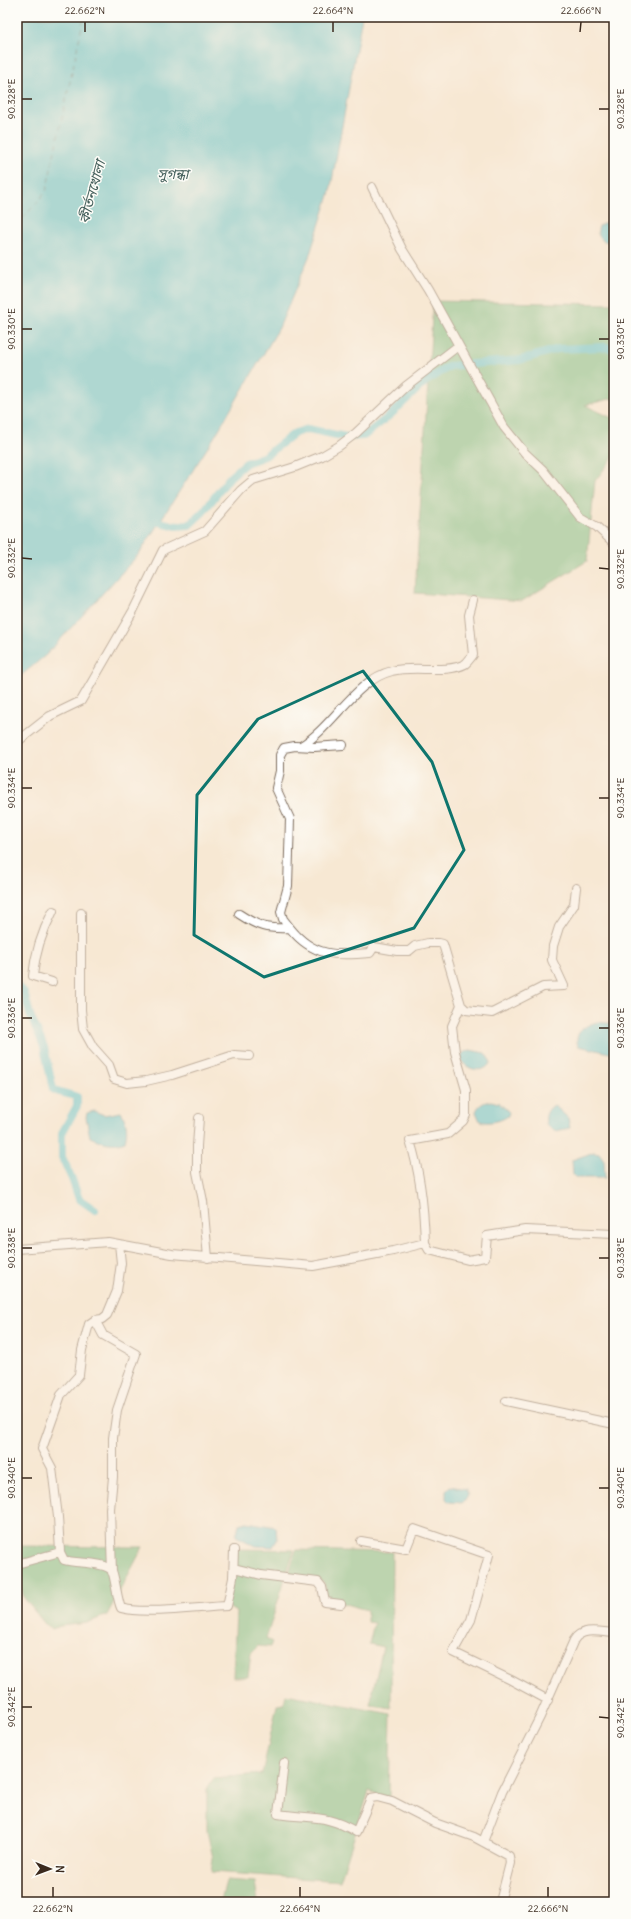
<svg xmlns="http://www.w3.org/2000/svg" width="631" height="1919" viewBox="0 0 631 1919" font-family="Delius,'Noto Sans Bengali',sans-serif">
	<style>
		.forest { fill: #76bd83; stroke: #587450 }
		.water { fill: #58c4cf; stroke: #4a7776 }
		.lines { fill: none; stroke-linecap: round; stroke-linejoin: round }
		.canal { stroke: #58c4cf; stroke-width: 8 }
		.ferry { stroke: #45605c; stroke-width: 1; stroke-dasharray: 5 4; stroke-linecap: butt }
		.street-casing { stroke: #7d6c5d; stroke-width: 10 }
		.street { stroke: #fff; stroke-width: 8 }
		.marked { fill: none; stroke: #0f766e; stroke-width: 3; stroke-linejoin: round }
		.ticks { fill: none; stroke: #3b2a1e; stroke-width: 1.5 }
		.labels { text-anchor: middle; stroke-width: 3; stroke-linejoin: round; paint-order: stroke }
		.water-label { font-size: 14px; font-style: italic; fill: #45605c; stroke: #fdfcf7 }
		.neatline { fill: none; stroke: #3b2a1e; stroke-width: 1.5 }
		.ticks-label { font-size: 10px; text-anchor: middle; fill: #3b2a1e }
	</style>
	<rect width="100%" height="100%" fill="#fdfcf7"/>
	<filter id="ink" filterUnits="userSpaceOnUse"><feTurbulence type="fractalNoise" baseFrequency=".025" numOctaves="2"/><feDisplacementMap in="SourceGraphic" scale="8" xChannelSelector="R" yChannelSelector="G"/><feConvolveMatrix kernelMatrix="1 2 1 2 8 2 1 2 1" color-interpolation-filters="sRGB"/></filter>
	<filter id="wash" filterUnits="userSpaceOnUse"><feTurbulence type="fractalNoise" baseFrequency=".012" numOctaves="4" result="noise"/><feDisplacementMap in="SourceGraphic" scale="16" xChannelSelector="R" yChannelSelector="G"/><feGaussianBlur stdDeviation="0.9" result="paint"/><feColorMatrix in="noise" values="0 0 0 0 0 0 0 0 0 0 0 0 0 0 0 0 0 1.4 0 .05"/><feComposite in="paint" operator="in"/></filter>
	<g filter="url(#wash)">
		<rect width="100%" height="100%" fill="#f7e8d3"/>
		<path class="forest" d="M433 301 614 304V398L585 405 614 419V456L595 481 587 561 522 601 415 593Z
			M17 1546 143 1547 107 1615 87 1623 60 1626 52 1629 45 1624 24 1598 17 1571Z
			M235 1549 294 1550 266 1639 272 1642 270 1647 258 1646 251 1653 248 1677H233L236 1612 228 1607Z
			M296 1550 392 1552 391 1708 370 1704 383 1647 369 1644 374 1623 367 1622V1610L327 1599 325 1586 323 1581 288 1576Z
			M286 1694 391 1714 389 1798 369 1791 340 1881 211 1872 213 1858 207 1831V1789L214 1778 262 1774 277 1705 284 1704Z
			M226 1880 255 1882 258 1902H221Z"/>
		<path class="water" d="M17 17H362L330 192 309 257 279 328 215 436 139 554 46 655 17 679Z
			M607 222 614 223V242C603 243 595 238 599 226Z
			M598 1022 614 1024V1054L578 1046C573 1032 587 1024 598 1022Z
			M470 1050 485 1053 491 1062C484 1075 467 1070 460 1059L463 1053Z
			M491 1101 499 1103 509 1112 508 1116C502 1121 487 1124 480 1121L476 1112C478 1105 484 1102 491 1101Z
			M554 1105 568 1118 570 1128 556 1131 547 1126C544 1118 546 1110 554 1105Z
			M94 1111 104 1115 121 1112C127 1122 128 1130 125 1141 113 1146 101 1142 90 1137L86 1117 87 1113Z
			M594 1152 599 1153 604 1160 605 1178H576L573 1175 572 1160Z
			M450 1486 466 1489 468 1494 465 1501 462 1503 449 1502 446 1499V1490Z
			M247 1522 276 1527 277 1540 273 1547 256 1546 236 1536 239 1524Z"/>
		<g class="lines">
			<path class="canal" d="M150 520 177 526 189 525 203 512 230 477 246 463 265 456 295 433 308 429 346 437 364 436 389 416 426 381 450 366 520 360 558 349 605 347 614 349
				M17 986 24 992 30 1015 44 1047 53 1089C61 1094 68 1093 77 1097V1106L62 1133V1157L72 1179 79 1199 95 1210"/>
			<path class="ferry" d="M17 225 46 192 84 17"/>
		</g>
	</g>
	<g filter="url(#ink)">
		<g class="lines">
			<defs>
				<path id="street" d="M372 187 402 249 428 290 504 427 525 453 543 470 580 517 597 527 614 543
					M17 742 50 716 81 701 133 611 163 550 205 531 241 490 253 480 295 467 322 456 339 446 356 433 406 386 458 346
					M301 746C334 726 355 680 392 671 413 665 446 674 465 664 468 662 471 657 473 655L469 615 473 600
					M81 913V1010L83 1029 93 1047 109 1065 114 1079 127 1083 146 1081 172 1075 234 1055 249 1056
					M239 914C259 927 266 929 290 928 313 957 336 956 370 953L374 947 397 951H409L415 946 428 943H439L443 944 461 1005 466 1010 492 1013 543 987 564 986 552 960 553 946 559 927 574 905 576 888
					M290 928 283 919 281 912 288 886 290 819 276 788 280 771V755L284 748 295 746 314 747 343 745
					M52 982 33 976C35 952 42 932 53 911
					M199 1118 197 1146V1172L203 1201 208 1258
					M425 1243 429 1250 468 1260 485 1257 487 1236 525 1230 614 1234
					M17 1249 108 1242 172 1254 313 1266 393 1251 425 1243C424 1208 421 1175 410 1141L448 1134 463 1121 466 1115V1090L455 1052 452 1026 461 1005
					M95 1320 103 1335 136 1354 117 1410 113 1438V1477L110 1509 112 1572
					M506 1401 614 1424
					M361 1541 406 1549 414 1529 489 1555 471 1620 453 1652 511 1680 548 1700
					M60 1552 58 1517 52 1468 42 1449 61 1395 79 1375 82 1350 89 1324 95 1320 102 1319 107 1315 117 1291 121 1263 119 1244
					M17 1564 60 1552 64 1560C76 1564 105 1561 112 1571 115 1577 117 1599 121 1608 144 1615 200 1607 227 1606L233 1578 234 1550
					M234 1568 261 1575 318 1582 322 1587 325 1602 341 1604
					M284 1763 278 1814C309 1819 328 1814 356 1832L371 1798 377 1797 392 1801 435 1823 474 1837 509 1856 510 1863 500 1902
					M483 1842 502 1792 540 1717 574 1640C582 1627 600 1632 614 1633"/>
			</defs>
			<use href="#street" class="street-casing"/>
			<use href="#street" class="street"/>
		</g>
	</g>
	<path d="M0 0H631V1919H0ZM363 671 432 762 464 850 414 928 264 977 194 935 197 795 258 719Z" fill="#f7e8d3" fill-opacity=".55" fill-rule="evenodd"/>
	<path class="marked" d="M363 671 432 762 464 850 414 928 264 977 194 935 197 795 258 719Z"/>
	<path class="ticks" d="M85 32V22M333 32V22M580 32 581 22M22 99H32M599 109H609M22 329H32M599 339H609M22 558 32 559M599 568 609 569M22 788H32M599 798H609M22 1018H32M599 1028H609M22 1248H32M599 1258H609M22 1478H32M599 1488H609M22 1707H32M599 1717 609 1718M53 1897V1887M300 1897V1887M548 1897V1887"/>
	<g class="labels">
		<g class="water-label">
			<text x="173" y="179">সুগন্ধা</text>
			<text transform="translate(92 192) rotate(-75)" y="5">কীর্তনখোলা</text>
		</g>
	</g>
	<rect width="631" height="1919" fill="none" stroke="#fdfcf7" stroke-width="44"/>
	<g transform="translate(50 1869) rotate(91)" stroke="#fdfcf7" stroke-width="3" paint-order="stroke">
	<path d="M0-3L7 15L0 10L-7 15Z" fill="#3b2a1e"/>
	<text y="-6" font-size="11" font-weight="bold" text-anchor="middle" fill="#3b2a1e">N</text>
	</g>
	<rect x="22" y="22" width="587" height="1875" class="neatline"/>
	<g class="ticks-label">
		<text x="85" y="14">22.662°N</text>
		<text x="333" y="14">22.664°N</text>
		<text x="581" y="14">22.666°N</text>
		<text transform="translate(11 99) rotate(-90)" y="4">90.328°E</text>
		<text transform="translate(620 109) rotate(-90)" y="4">90.328°E</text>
		<text transform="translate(11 329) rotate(-90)" y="4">90.330°E</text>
		<text transform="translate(620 339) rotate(-90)" y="4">90.330°E</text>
		<text transform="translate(11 558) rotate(-90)" y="4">90.332°E</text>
		<text transform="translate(620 569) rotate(-90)" y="4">90.332°E</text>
		<text transform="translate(11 788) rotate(-90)" y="4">90.334°E</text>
		<text transform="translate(620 798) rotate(-90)" y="4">90.334°E</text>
		<text transform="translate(11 1018) rotate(-90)" y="4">90.336°E</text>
		<text transform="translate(620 1028) rotate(-90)" y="4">90.336°E</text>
		<text transform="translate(11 1248) rotate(-90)" y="4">90.338°E</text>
		<text transform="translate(620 1258) rotate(-90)" y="4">90.338°E</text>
		<text transform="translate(11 1478) rotate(-90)" y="4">90.340°E</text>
		<text transform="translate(620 1488) rotate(-90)" y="4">90.340°E</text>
		<text transform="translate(11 1707) rotate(-90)" y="4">90.342°E</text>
		<text transform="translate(620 1718) rotate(-90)" y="4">90.342°E</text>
		<text x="53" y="1912">22.662°N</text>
		<text x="300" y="1912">22.664°N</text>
		<text x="548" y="1912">22.666°N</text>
	</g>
</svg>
